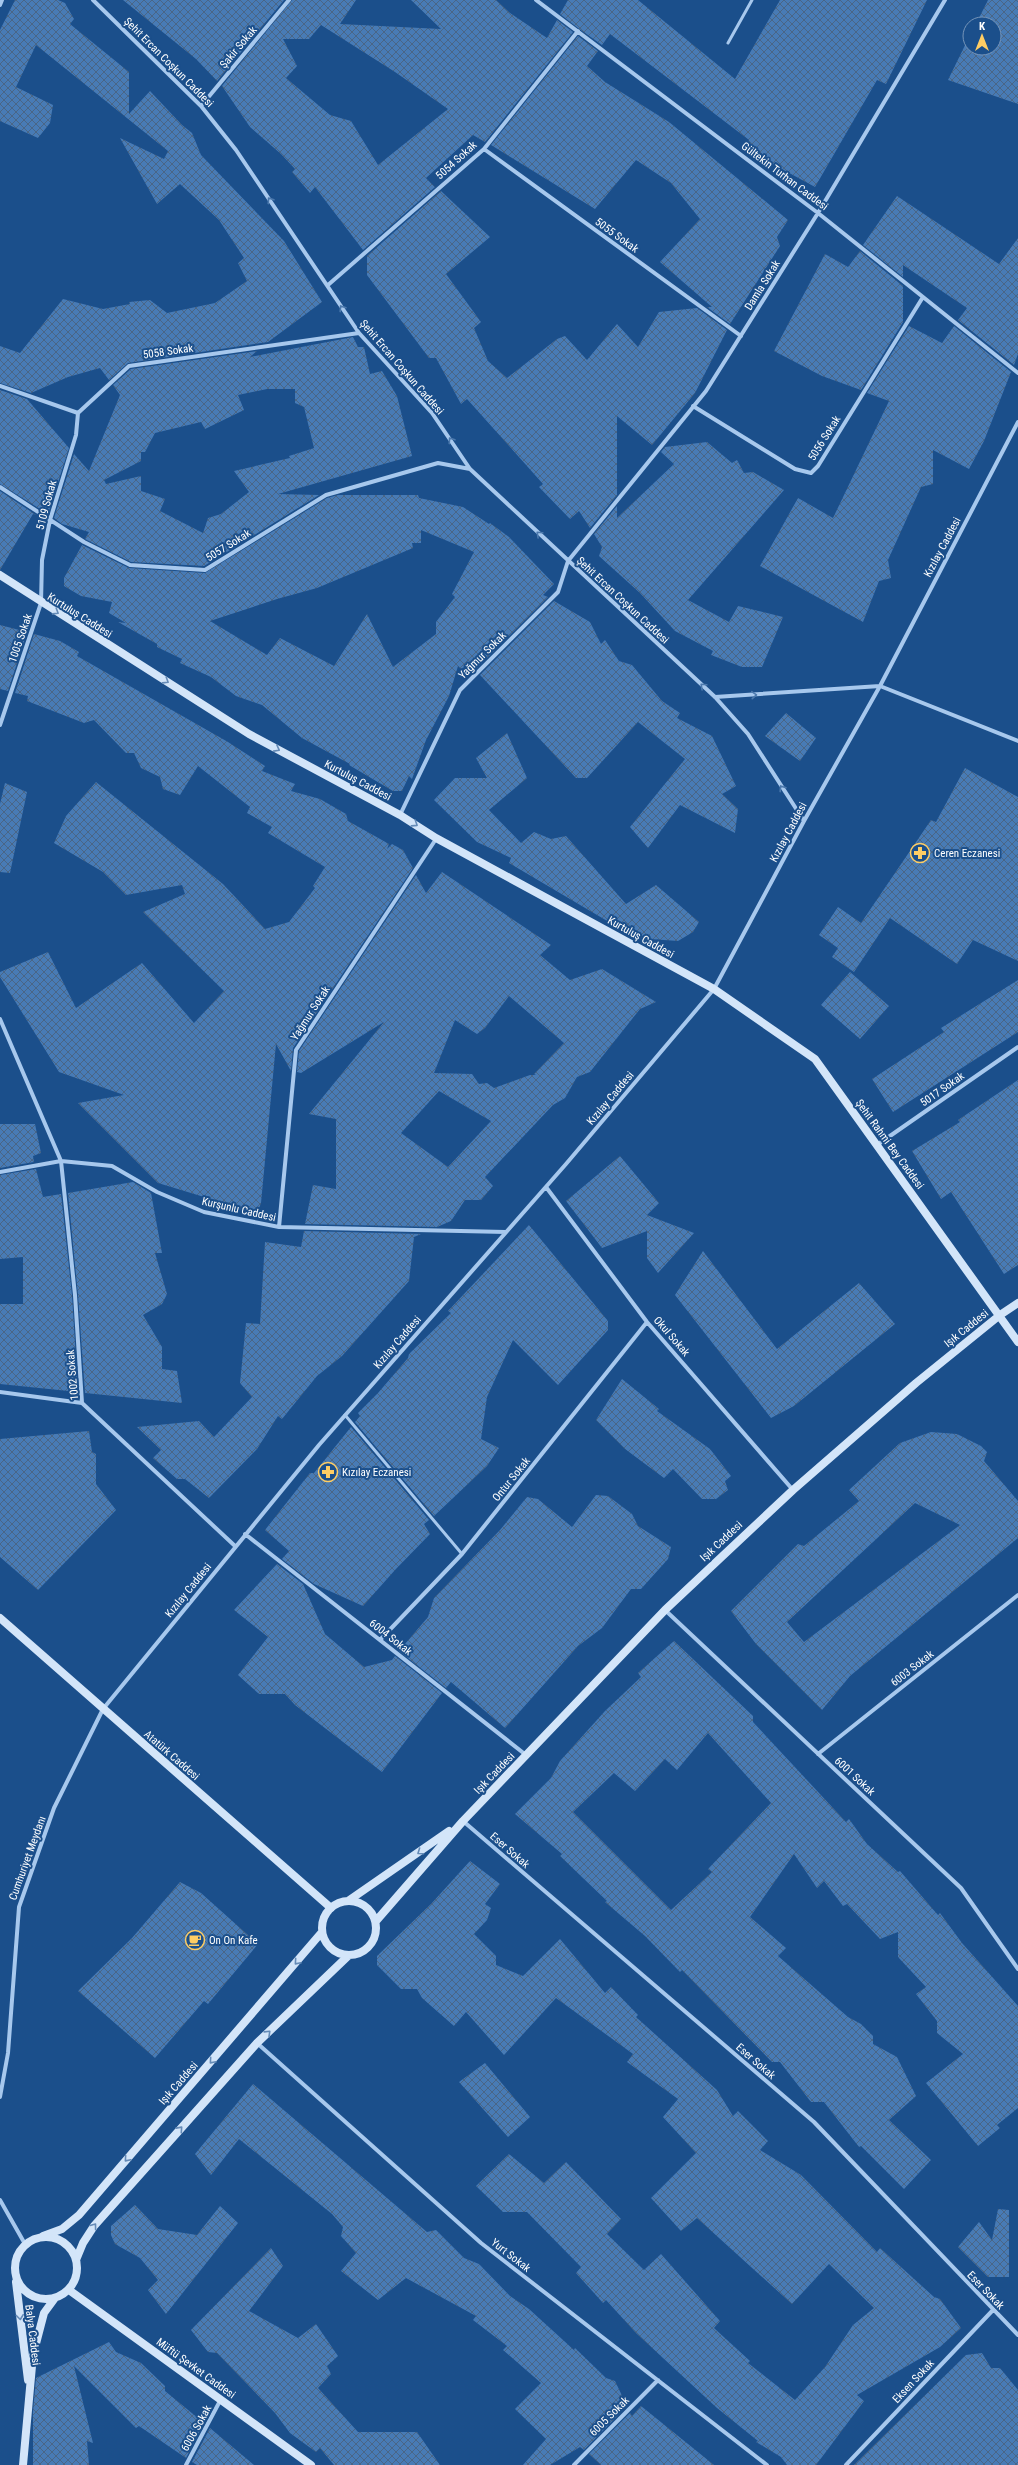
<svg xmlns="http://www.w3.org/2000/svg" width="1018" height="2465" viewBox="0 0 1018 2465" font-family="'Roboto Condensed',sans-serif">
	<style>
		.building { fill: url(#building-cross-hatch); fill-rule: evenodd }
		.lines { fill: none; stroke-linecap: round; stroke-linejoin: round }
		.lane { stroke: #a7c8ed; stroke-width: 3 }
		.street { stroke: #a7c8ed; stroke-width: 4 }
		.secondary { stroke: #d3e5f9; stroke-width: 8 }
		.oneway { stroke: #4c79ad }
		.oneway2 { stroke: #658bb7 }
		.labels { text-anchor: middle; stroke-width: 4; stroke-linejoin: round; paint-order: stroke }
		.street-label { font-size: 11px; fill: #fff; stroke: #1b4f8b }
		.poi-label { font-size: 11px; fill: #fff; stroke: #1b4f8b; text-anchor: start }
	</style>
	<defs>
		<pattern id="building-cross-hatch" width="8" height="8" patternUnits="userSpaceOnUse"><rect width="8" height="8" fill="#487bb5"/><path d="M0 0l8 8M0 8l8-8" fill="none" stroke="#4a6686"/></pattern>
	</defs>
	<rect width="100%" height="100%" fill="#1b4f8b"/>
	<path class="building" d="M15 0H58L65 3 74 19 70 24 129 72V114L150 91 182 125 192 133 201 155 284 241 322 302 268 342 128 363 109 380 100 368 68 377 31 393 0 383V346L20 353 63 299 103 309 130 304 129 302 150 300 167 313 215 303 247 281 238 263 244 258 219 220 180 184 157 204 120 138 164 159 168 151 36 45 16 87 53 105 50 123 38 138 0 121V30Z
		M123 0H284L217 81 196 59Z
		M292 0H356L340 24 441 29 411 0H496L510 13 547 38 557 20 573 32 485 142 473 135 426 178 435 187 363 250 315 187 310 193 292 172 295 169 281 154 250 127 222 86ZM321 25 395 72 448 109 378 165 351 121 330 115 286 78 297 66 283 39H309Z
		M568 0H638L735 79 780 0H927L886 84 877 80 815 187 743 148 749 140 610 34 602 45 578 28 560 14Z
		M988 0H1018V104L948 80 970 35V48H994V24H976Z
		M578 36 598 51 587 66 605 82 669 122 788 220 777 237 780 246 730 324 707 307H712L660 262 700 219 671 183 636 160 595 209 491 145Z
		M441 191 490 237 446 274 481 322 474 328 488 361 507 378 557 339 565 336 587 360 617 324 638 347 659 312 697 308 727 330 695 393 652 445 617 416V495L590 528 579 511 570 519 539 487 543 484 467 399 461 404 436 358H429L367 275V256Z
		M897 196 999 264 1018 238V354L1014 365 958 320 967 308 903 265V277L863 245Z
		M860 251 903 286V322L861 390 822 376 774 351 825 254 848 267Z
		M909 326 942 343 954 326 1011 372 984 441 969 469 933 450V484L921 487 888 560 891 578 879 581 863 622 760 566 798 498 833 518 889 401 867 393Z
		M353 337 358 347H364L370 374 382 371 397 396 412 456 278 494 319 495 204 566 131 562 85 539 89 532 62 524 54 518 74 454 89 471 120 395 113 385 131 369 257 351 250 357ZM267 389H295V403L304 407 314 448 289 456 290 458 234 471 249 492 221 514 208 518 203 533 160 511 165 499 141 491V476L106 484 104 480 141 461V452H145L155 433 201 422 205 429 244 410 238 395Z
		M0 390 27 399 69 448 48 514 0 484Z
		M707 442 732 463 737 460 744 473 753 472 784 490 688 600 729 622 738 606 783 617 762 667H742L711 655 713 651 675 631 640 593 599 556 602 547 594 534 617 506V518L674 464 661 452 665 447Z
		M0 491 36 515 33 514 0 570Z
		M338 495H418L419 498 463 507 489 524 490 523 509 537 554 584 543 595 548 597 475 670 469 664 461 669 458 666 449 696 426 740 412 779 409 776 402 791H393L349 765 350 764 302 738 262 705 236 696 211 677 180 663 182 659 157 647V644L118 622 126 623 109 613 112 602 81 596 64 586V578L82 545 129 568 205 573 327 498ZM421 530 474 552 452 594 455 597 436 622V634L393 667 367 614 334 666 280 638 267 655 210 621 277 599 317 588 413 548 412 543H421Z
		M554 601 590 622 601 644 605 640 619 661 632 665 662 701 680 713 677 718 712 736 736 786 722 794 738 809 735 833 680 805 648 848 630 827 685 759 638 722 587 778H576L480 675Z
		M0 625 27 632 8 691 0 689Z
		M34 634 60 641 79 652 77 656 228 742 265 766 262 771 295 784 291 791 320 799 346 814 348 821 389 844 387 849 392 844 403 850 413 868 293 1048 291 1071 276 1044 261 1203 258 1211H237L214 1200 158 1183 78 1103 124 1095 59 1072 0 977V972L48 952 76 1008 142 963 194 1023 224 991 143 912 185 894 182 885 126 895 103 872 54 843 66 816 96 782 223 884 265 929 289 922 315 888 313 886 325 867 268 833 272 827 247 813 250 807 198 766 180 795 163 789 160 777 141 768 134 753H126L94 720 84 723 27 701 28 696 15 693Z
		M786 713 816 738 800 761 765 736Z
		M507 733 527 778 489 810 521 843 534 832 551 839 566 836 626 904 656 885 699 922 693 932 678 941 636 938 509 863 511 858 477 842 434 800 455 778H487L476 758Z
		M965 768 1018 797V961L973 940 957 964 890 918 854 972 832 957 838 948 819 935 838 907 861 923 931 820 936 822Z
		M5 783 27 792 10 873 0 872V804Z
		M442 872 551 945 540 955 570 980 602 969 656 1002 640 1009 590 1072 577 1077 565 1098 553 1105 485 1177 493 1186 481 1200H465L451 1221 437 1227 305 1224 313 1185 336 1189V1119L309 1114 384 1022 301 1073 297 1072 299 1051 416 875 426 893ZM509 996 564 1043 534 1074 536 1075H530L494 1088 487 1083 479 1084 472 1074 434 1073 455 1020 477 1034 485 1028ZM439 1091 491 1121 448 1167 401 1133Z
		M850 972 889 1006 860 1039 821 1005Z
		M1018 980V1032L893 1112 872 1079 944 1032 941 1028Z
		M1018 1080V1265L1004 1274 951 1192 941 1199 912 1151 960 1122 958 1120Z
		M0 1124H35L41 1153 33 1156 34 1162 0 1168Z
		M620 1156 659 1203 647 1215 694 1233 658 1273 647 1258V1231L602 1248 566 1201Z
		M36 1169 43 1197 61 1194 72 1295 78 1392 0 1384V1304H23V1257L0 1259V1175Z
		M133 1182 151 1193 162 1253H155L167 1294 162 1304 143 1315 162 1347V1369L177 1371 182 1403 85 1393 78 1295 68 1193Z
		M529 1225 608 1321V1330L558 1385 513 1340 487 1397 481 1439 499 1448 487 1466 434 1516 355 1422 360 1416 358 1413 378 1393 408 1358 409 1354 451 1313 448 1311Z
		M304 1231 421 1234 414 1237 409 1281 342 1356 317 1376 282 1419 278 1416 257 1449 209 1498 185 1479H177L153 1458 161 1450 137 1427 199 1421 214 1437 252 1397 240 1383 246 1323 260 1324 265 1242 301 1247Z
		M703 1251 777 1349 859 1283 895 1324 794 1406 771 1418 675 1295Z
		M622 1379 659 1409 657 1411 710 1449 731 1476 725 1481 728 1490 716 1499H702L673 1469 664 1478 625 1449 596 1420Z
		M351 1427 429 1520 424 1524 430 1534 395 1570 363 1606 314 1584 282 1559 289 1551 265 1530 310 1473H314Z
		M89 1431 92 1452 96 1454V1484L116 1510 38 1590 0 1557V1439Z
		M931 1432 957 1434 981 1446 987 1452 984 1461 1018 1501V1538L850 1676 822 1710 756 1644 731 1611 798 1544 804 1546 859 1501 849 1490 900 1443ZM915 1503 960 1525 804 1642 787 1622Z
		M596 1495 608 1496 632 1514 638 1526 671 1547 668 1559 641 1589H631L602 1628 578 1646 505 1728 451 1682 446 1688 399 1651 428 1617 434 1598 500 1530 527 1497 538 1499 572 1527Z
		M277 1564 303 1584 325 1634 364 1667 392 1660 395 1656 442 1693 382 1772 295 1705 285 1694H259L238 1675 268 1637 234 1610Z
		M674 1641 753 1716V1722L846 1822 849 1819 867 1844 898 1872 900 1871 938 1915 940 1913 962 1943 1018 2006V2108L997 2125 1000 2128 978 2146 926 2083 963 2054 937 2033V2021L916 1994 926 1987 898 1957V1932L880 1939 847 1904 843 1906 824 1881 817 1888 794 1854 750 1917 786 1948 778 1956 848 2017 861 2024 873 2036V2044L897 2057 916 2096 889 2120 931 2160 904 2189 861 2146 859 2147 824 2102H811L780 2062H772L682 1970 680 1972 645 1936 605 1902 607 1901 560 1856 562 1854 515 1814 551 1778 560 1761 605 1711 641 1677 638 1673ZM708 1733 771 1803 708 1869 712 1872 671 1910 573 1812 614 1773 635 1791 665 1759 677 1770Z
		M470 1861 500 1884 485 1904 491 1908 487 1920 474 1934 496 1956V1965L523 1976 560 1939 605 1993 611 1987 638 2015 636 2017 717 2090 733 2116 738 2111 768 2141 760 2150 801 2175 877 2252 880 2248 934 2297 940 2299 961 2328 940 2347 857 2395 864 2401 816 2465H787L781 2457 756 2442 758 2441 717 2408 636 2333 606 2300 603 2303 576 2273 581 2267 527 2212H503L476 2186 509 2154 544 2183 566 2162 621 2219 607 2234 644 2270 661 2254 720 2321 714 2328 750 2361 748 2363 795 2400 825 2367 853 2325 874 2308 829 2264 792 2304 697 2218 681 2231 651 2198 696 2153 663 2117 678 2099 627 2062 633 2054 556 1998 504 2055 466 2012 454 2026 422 1998 417 1989H401L377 1965V1956L431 1904Z
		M180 1882 201 1893 258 1944 208 2004 204 2001 155 2058 78 1991 132 1938Z
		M485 2063 530 2117 508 2137 459 2082Z
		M253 2084 427 2232 436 2230 464 2258 479 2264 510 2296 529 2309 574 2350 575 2348 606 2378 615 2381 627 2406 584 2450 580 2447 550 2465H523L546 2439 515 2409 541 2383 503 2350 507 2346 473 2320 476 2316 406 2278 378 2300 341 2271 356 2253 341 2236 343 2227 332 2214 239 2139 211 2175 195 2154Z
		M135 2205 158 2229 197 2235 220 2206 238 2223 166 2314 148 2290 158 2280 140 2258 115 2244 111 2235V2226Z
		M998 2209 1009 2210V2277H988L958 2247 979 2222 992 2240Z
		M271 2248 283 2266 249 2311 298 2338 316 2324 338 2356 327 2366 331 2374 318 2388 358 2432H417L440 2465H334L320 2448 316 2452 290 2433 275 2413 217 2353 208 2352 191 2330Z
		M109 2342 116 2352 141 2363 165 2386V2391L204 2423 186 2458 139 2426 136 2428 74 2366 93 2443 87 2441 89 2465H33V2412L36 2378Z
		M982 2353 991 2368H1000L1018 2390V2465H854L966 2355Z
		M641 2406 714 2465H601L589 2454 630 2413 632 2416Z
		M210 2428 254 2465H197L192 2462Z"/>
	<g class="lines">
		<path class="lane" d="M728 43 752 0
			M345 1415 462 1554"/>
		<path class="street" d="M93 0 201 106 236 150 359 333 432 413 470 469 715 697 748 734 804 821
			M536 0 818 213 1018 373
			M0 5 2 0
			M201 106 289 0
			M484 149 741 336
			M328 285 484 149 578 31
			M0 386 78 413 129 366 359 333
			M693 406 795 469 811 473 818 466 923 297
			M0 487 84 542 130 565 205 570 326 495 438 463 470 469
			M715 697 880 686 1018 741
			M0 725 41 603 42 560 50 520 76 435 78 413
			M400 815 460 690 558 592 568 561 706 391 818 213 945 0
			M0 1019 61 1161 75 1295 82 1403 235 1546
			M877 1145 1018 1047
			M0 1172 61 1161 112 1166 157 1192 204 1212 279 1227 506 1232
			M546 1187 647 1322 793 1490
			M279 1227 296 1050 436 839
			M0 1392 82 1403
			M245 1534 526 1755
			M665 1610 961 1888 1018 1969
			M380 1640 462 1554 647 1322
			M818 1754 1018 1595
			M463 1821 814 2122 1018 2335
			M257 2043 481 2243 767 2465
			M0 2097 8 2053 19 1907 54 1808 103 1709 319 1445 566 1164 714 989 804 821 880 686 1018 422
			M0 2200 25 2244
			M186 2465 221 2399
			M574 2465 658 2380
			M846 2465 993 2310"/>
		<path class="secondary" d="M0 575 249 734 400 815 436 838 714 989 815 1059 1018 1342
			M0 1618 331 1908
			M322 1928a27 27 0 1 1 54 0a27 27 0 1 1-54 0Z
			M348 1901 449 1831
			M376 1921 463 1821 665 1610 793 1490 916 1383 1000 1315 1018 1303
			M43 2236 62 2229 79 2215 322 1932
			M15 2268a31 31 0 1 1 62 0a31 31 0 1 1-62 0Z
			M76 2260 83 2243 94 2226 257 2043 348 1956
			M16 2282 28 2380
			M69 2290 311 2465
			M23 2465 33 2355 44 2313 55 2298"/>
	</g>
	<defs><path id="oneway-chevron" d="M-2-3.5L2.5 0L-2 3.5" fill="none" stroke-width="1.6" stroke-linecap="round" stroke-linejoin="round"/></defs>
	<g class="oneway">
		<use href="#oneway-chevron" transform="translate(270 200) rotate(-124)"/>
		<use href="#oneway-chevron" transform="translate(342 308) rotate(-123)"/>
		<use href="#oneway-chevron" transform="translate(451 440) rotate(-124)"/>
		<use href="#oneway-chevron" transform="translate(539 534) rotate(-137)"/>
		<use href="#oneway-chevron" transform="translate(703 686) rotate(-137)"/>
		<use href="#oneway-chevron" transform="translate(754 695) rotate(-4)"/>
		<use href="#oneway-chevron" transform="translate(782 788) rotate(-123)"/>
	</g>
	<g class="oneway2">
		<use href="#oneway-chevron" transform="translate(56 612) rotate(32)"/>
		<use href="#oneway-chevron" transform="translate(166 681) rotate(32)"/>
		<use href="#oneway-chevron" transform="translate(277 749) rotate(28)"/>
		<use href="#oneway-chevron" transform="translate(415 824) rotate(33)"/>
		<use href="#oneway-chevron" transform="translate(420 1852) rotate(145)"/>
		<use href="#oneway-chevron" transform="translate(297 1962) rotate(131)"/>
		<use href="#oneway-chevron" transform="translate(268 2033) rotate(-44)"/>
		<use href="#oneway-chevron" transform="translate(212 2061) rotate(131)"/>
		<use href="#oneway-chevron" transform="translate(180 2129) rotate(-48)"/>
		<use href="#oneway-chevron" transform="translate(127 2159) rotate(131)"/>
		<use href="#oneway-chevron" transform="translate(94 2226) rotate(-53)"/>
		<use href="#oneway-chevron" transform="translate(20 2317) rotate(83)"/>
	</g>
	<defs>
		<symbol id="pharmacy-ring" viewBox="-11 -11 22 22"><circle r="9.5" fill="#1b4f8b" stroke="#fecd64" stroke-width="1.5"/><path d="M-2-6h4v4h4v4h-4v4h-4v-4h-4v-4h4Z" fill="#fecd64"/></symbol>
		<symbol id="cafe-ring" viewBox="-11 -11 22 22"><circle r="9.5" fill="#1b4f8b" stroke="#fecd64" stroke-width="1.5"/><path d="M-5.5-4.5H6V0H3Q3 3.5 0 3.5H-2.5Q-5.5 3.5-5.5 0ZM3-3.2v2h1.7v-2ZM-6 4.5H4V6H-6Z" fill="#fecd64"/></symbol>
	</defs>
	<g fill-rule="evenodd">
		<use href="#pharmacy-ring" x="909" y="842" width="22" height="22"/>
		<use href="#pharmacy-ring" x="317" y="1461" width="22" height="22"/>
		<use href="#cafe-ring" x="184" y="1929" width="22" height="22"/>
	</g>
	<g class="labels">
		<g class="street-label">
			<text transform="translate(238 47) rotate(-50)" y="4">Şakir Sokak</text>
			<text transform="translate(169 62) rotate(45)" y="4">Şehit Ercan Coşkun Caddesi</text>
			<text transform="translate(456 160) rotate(-42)" y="4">5054 Sokak</text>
			<text transform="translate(785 176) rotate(37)" y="4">Gültekin Turhan Caddesi</text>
			<text transform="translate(617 235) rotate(36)" y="4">5055 Sokak</text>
			<text transform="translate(762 285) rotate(-58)" y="4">Damla Sokak</text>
			<text transform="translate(168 351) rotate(-8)" y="4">5058 Sokak</text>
			<text transform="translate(402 367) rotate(49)" y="4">Şehit Ercan Coşkun Caddesi</text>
			<text transform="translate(824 438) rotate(-58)" y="4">5056 Sokak</text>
			<text transform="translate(46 505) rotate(-75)" y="4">5109 Sokak</text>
			<text transform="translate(228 545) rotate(-32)" y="4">5057 Sokak</text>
			<text transform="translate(942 547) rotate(-62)" y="4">Kızılay Caddesi</text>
			<text transform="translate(623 600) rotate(43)" y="4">Şehit Ercan Coşkun Caddesi</text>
			<text transform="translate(80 615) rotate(32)" y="4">Kurtuluş Caddesi</text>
			<text transform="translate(20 638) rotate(-71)" y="4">1005 Sokak</text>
			<text transform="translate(482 655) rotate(-45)" y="4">Yağmur Sokak</text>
			<text transform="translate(358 780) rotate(28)" y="4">Kurtuluş Caddesi</text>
			<text transform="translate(788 832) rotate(-62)" y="4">Kızılay Caddesi</text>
			<text transform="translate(641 937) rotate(29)" y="4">Kurtuluş Caddesi</text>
			<text transform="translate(310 1013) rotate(-57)" y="4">Yağmur Sokak</text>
			<text transform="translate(942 1089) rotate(-35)" y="4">5017 Sokak</text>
			<text transform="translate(610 1098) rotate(-50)" y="4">Kızılay Caddesi</text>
			<text transform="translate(890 1144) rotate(54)" y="4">Şehit Rahmi Bey Caddesi</text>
			<text transform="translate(239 1209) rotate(13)" y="4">Kurşunlu Caddesi</text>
			<text transform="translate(966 1328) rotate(-39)" y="4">Işık Caddesi</text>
			<text transform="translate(672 1336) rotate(49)" y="4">Okul Sokak</text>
			<text transform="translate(397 1342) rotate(-49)" y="4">Kızılay Caddesi</text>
			<text transform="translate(72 1375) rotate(-95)" y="4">1002 Sokak</text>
			<text transform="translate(511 1479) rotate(-51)" y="4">Ontur Sokak</text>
			<text transform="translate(721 1541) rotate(-43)" y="4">Işık Caddesi</text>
			<text transform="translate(188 1590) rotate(-51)" y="4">Kızılay Caddesi</text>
			<text transform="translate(391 1637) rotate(38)" y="4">6004 Sokak</text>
			<text transform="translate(912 1668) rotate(-38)" y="4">6003 Sokak</text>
			<text transform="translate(172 1755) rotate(41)" y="4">Atatürk Caddesi</text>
			<text transform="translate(494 1773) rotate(-46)" y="4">Işık Caddesi</text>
			<text transform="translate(855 1776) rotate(43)" y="4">6001 Sokak</text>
			<text transform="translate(510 1850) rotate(41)" y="4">Eser Sokak</text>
			<text transform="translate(27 1858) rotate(-70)" y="4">Cumhuriyet Meydanı</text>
			<text transform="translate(756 2061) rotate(41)" y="4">Eser Sokak</text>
			<text transform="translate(178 2083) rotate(-49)" y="4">Işık Caddesi</text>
			<text transform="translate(511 2255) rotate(38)" y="4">Yurt Sokak</text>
			<text transform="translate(986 2290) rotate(46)" y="4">Eser Sokak</text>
			<text transform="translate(33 2335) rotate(83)" y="4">Balya Caddesi</text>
			<text transform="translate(196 2368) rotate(36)" y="4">Müftü Şevket Caddesi</text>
			<text transform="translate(913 2381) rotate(-47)" y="4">Eksen Sokak</text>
			<text transform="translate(609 2416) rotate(-45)" y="4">6005 Sokak</text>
			<text transform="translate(196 2428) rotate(-61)" y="4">6006 Sokak</text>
		</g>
		<g class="poi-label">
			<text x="934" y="857">Ceren Eczanesi</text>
			<text x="342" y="1476">Kızılay Eczanesi</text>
			<text x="209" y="1944">On On Kafe</text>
		</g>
	</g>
	<g transform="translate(982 36)"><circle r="19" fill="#1b4f8b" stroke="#7695b9"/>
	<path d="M0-3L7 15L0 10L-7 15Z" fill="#fecd64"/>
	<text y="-6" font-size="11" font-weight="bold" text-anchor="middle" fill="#ffffff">K</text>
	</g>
</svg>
